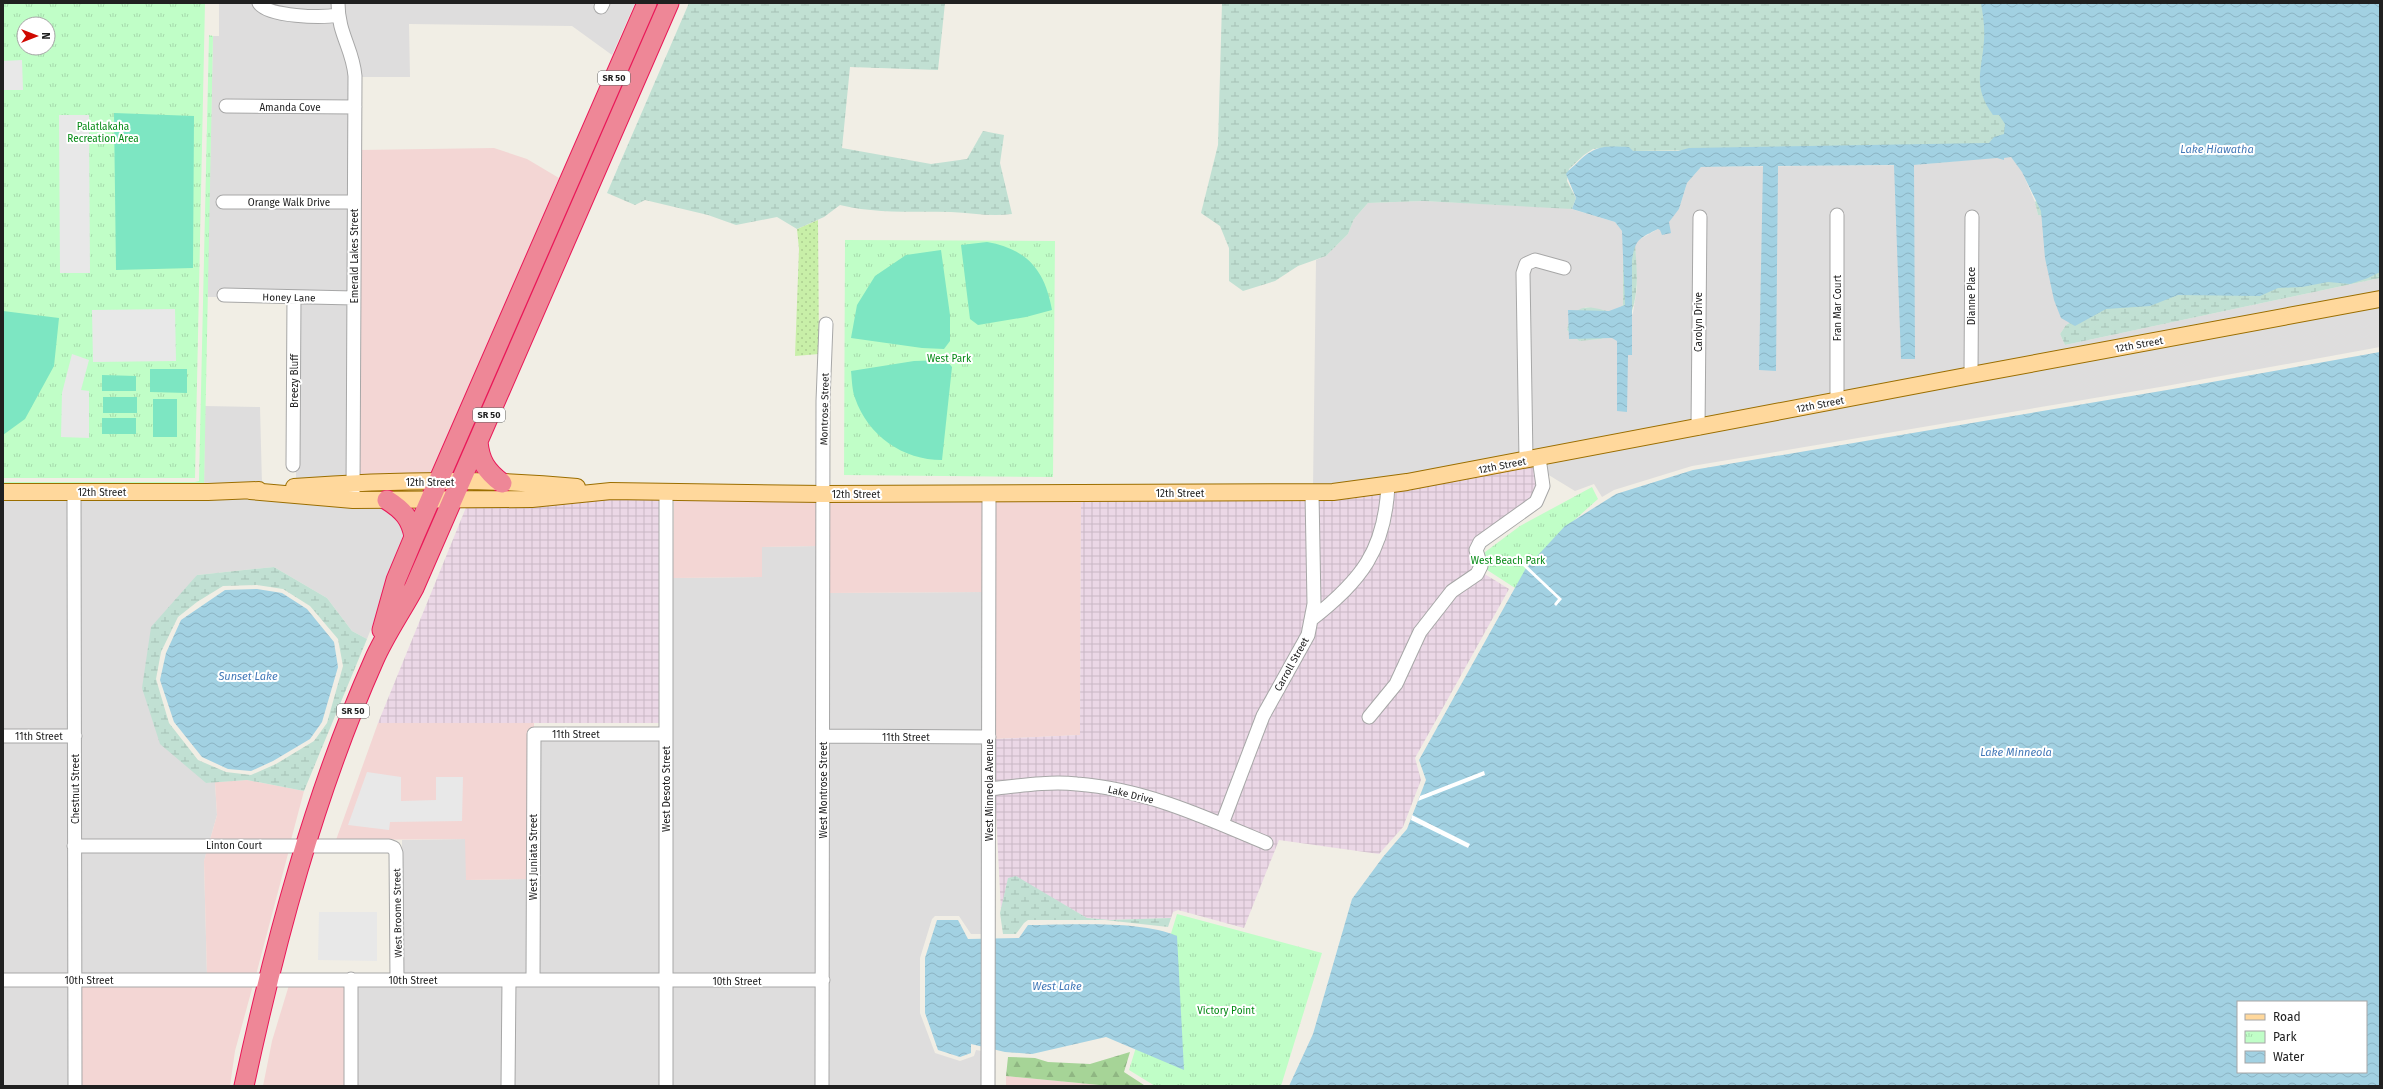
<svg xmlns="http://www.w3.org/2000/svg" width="2383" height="1089" viewBox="0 0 2383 1089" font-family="'Fira Sans',sans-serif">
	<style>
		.residential { fill: #dedddd }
		.commercial { fill: #f3d6d4 }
		.industrial { fill: url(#industrial-grid) }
		.grass { fill: url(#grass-dots) }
		.forest { fill: url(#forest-firs) }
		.wetland { fill: url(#wetland-marsh); fill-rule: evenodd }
		.park { fill: url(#park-tufts); fill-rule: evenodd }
		.pitch { fill: #7de6c2 }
		.parking { fill: #e8e8e8 }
		.water { fill: url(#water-waves); fill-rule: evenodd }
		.pier { fill: #fff }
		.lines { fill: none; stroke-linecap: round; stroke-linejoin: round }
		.minor-casing { stroke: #a7a7a7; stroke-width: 15 }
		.major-casing { stroke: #9b6e00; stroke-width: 18 }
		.highway-casing { stroke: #e91858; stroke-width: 21 }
		.minor { stroke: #fff; stroke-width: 13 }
		.major { stroke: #ffd89c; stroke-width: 16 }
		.highway { stroke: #ee8797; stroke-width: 19 }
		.labels { text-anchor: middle; stroke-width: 4; stroke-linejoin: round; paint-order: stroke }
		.shield { fill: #fff; stroke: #636363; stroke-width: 1 }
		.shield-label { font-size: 9px; font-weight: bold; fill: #202020 }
		.street-label { font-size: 10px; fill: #202020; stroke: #fff }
		.park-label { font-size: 10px; fill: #038913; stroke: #fff }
		.water-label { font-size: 11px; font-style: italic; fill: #4379b8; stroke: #fff }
	</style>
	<defs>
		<pattern id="industrial-grid" width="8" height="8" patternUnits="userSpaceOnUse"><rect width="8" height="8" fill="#ebd7e6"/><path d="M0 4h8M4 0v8" fill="none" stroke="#c9b8c5"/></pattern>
		<pattern id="grass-dots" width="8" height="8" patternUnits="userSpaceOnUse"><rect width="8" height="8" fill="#c8efa8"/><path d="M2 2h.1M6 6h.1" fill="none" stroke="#accd90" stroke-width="1.8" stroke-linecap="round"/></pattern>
		<pattern id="forest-firs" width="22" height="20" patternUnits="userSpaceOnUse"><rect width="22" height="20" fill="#a6d497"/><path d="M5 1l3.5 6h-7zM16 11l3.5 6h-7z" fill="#8fb682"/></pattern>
		<pattern id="wetland-marsh" width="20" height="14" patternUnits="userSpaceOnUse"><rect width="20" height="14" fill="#c1e0d3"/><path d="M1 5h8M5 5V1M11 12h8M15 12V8" fill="none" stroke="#a6c0b5"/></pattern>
		<pattern id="park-tufts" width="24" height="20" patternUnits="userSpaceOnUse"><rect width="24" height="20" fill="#c0fec7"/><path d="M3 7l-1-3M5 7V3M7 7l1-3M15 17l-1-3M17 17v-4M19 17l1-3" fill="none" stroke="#a5d9ab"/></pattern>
		<pattern id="water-waves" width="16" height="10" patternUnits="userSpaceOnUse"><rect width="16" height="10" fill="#a2d1e2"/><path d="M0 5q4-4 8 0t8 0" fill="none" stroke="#8bb3c2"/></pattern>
	</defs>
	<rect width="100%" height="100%" fill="#f1eee5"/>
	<path class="residential" d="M219 3H253L261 13 333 21 349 69V103L220 102V111L349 112V197H218V207H349L348 293 218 289V297H207L213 36H219Z
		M265 3H333V11L281 8Z
		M344 3H597L594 10 604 14 609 3H635L612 55 572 26 409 24 410 77H361L348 34Z
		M1999 157 2004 159V157H2011L2021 169 2035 202 2038 215 2050 217 2057 230 2065 299 2076 319 2066 325 2060 334 2065 345 2380 278V294L1977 369V212H1966L1965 371 1843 395 1842 210H1831L1832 397 1703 422 1705 213 1695 212 1692 424 1532 454 1529 274 1531 267 1535 265 1568 274 1571 265 1547 258 1530 256 1521 262 1517 273 1521 456 1337 487 1313 488 1316 260 1326 256 1348 234 1354 219 1368 203 1423 201 1568 208 1615 222 1623 232V305L1613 313 1586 307 1576 312 1570 318 1567 330 1579 341 1601 339 1623 331 1633 313 1637 288 1635 242 1665 225 1679 209 1687 183 1701 167 1915 165Z
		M299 302 348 303 347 478 296 482V469H299Z
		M2380 304V347L2166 386 1692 466 1614 490 1602 497 1594 484 1575 491 1547 474 1545 461Z
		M205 406 260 407 262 485 204 488Z
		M250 496 386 505 396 512 408 536 367 639 352 631 327 598 274 567 197 575 142 688 206 783 215 782 217 815 210 840 80 841 79 497Z
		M3 497H68L69 731H3Z
		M818 546 817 975 672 976 673 578 762 577V547Z
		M984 592 983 732 829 731V593Z
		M539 738H660L661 976 538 975Z
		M3 741H69L68 975 3 976Z
		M829 741 983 742V934H971L959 916H935L932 919 920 958V1013L935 1053 960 1061 974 1056 976 1050 982 1051V1086H828Z
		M466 839V880L528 879 527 975H403L402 840Z
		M80 850H207L204 862 207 976 80 975Z
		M3 985H68L69 1086H3Z
		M356 985H503V1086H357Z
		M514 985 661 986V1086H514Z
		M817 985V1086H672V986Z"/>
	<path class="commercial" d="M494 148 527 159 559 178 433 478 359 477 360 150Z
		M674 496 818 499V546L762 547V577L673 578Z
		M1081 498 1080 735 995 739V499Z
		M829 499H984V592L829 593Z
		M378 723H534V729H528V879L466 880 465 839 336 840Z
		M247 780 304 791 291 840H210L217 815 215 782Z
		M207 850H289L256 975 207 976 204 861Z
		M80 985H253L235 1051 230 1086H80Z
		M289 985H345V1086H263L272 1041Z
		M1006 1076 1110 1086H1006Z"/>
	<path class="industrial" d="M1532 465 1535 467 1537 486 1532 499 1470 551 1475 566 1473 571 1416 630 1391 682 1362 718 1371 724 1400 687 1425 635 1456 594 1483 573 1509 589 1415 758 1421 780 1403 827 1379 854 1279 840 1244 928 1178 910 1173 912 1171 918 1110 920 1087 918 1016 877 1008 879 1001 911 995 793 1057 788 1101 791 1166 808 1269 849 1273 840 1229 822 1269 718 1317 622 1353 590 1379 554 1390 526 1393 490Z
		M1382 491 1379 523 1369 550 1345 584 1319 607 1317 498Z
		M661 496 660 723H378L467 505 537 503Z
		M1081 498H1306L1308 604 1302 633 1258 714 1219 817 1131 787 995 783V739L1080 735Z"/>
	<path class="grass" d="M818 220 819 354 795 356 799 249 797 229Z"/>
	<path class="forest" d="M1130 1052 1124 1072 1144 1085 1110 1086 1006 1076 1008 1057 1035 1058 1048 1062 1090 1064Z"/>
	<path class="wetland" d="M689 3H945L938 70 850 67 842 148 931 164 967 159 983 131 1004 135 1000 163 1012 214C991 217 972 213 951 212 913 211 877 214 840 205L824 217 797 229 777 217 736 225 708 215 645 200 635 205 607 193Z
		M1222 3H2005L2013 124 2002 140 1971 147 1633 151 1609 147 1593 149 1584 155 1569 169 1567 181 1576 198 1572 209 1423 201 1368 203 1354 219 1348 234 1326 256 1298 266 1275 281 1243 291 1229 281V248L1220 226 1201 213 1218 145Z
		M2041 196 2380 265V278L2065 345 2060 334 2066 325 2076 319 2050 217 2038 215 2035 202Z
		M1623 232 1635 242C1637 277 1641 299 1623 331L1601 339 1579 341 1567 330C1574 301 1590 306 1613 313L1623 305Z
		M274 567 327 598 352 631 367 639 304 791 247 780 206 783 160 744 142 688 151 627 197 575ZM257 585 283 589 310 606 338 639 343 666 327 723 314 741 276 764 251 775 226 772 198 760 169 723 156 679 161 652 178 617 197 602 223 586Z
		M1016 876 1087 918 1110 920 1171 918 1168 927 1105 920H1028L1024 923 1016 934H1003L1000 913 1008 878Z"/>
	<path class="park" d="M3 3H205L195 478H3ZM24 24H48V48H24Z
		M209 35 213 36 204 488H3V482H195L199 481Z
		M845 240 1055 241 1053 477 844 475Z
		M1592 487 1598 499C1567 527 1536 552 1515 588L1481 566 1477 558 1520 526Z
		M1177 914 1322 953 1281 1086H1155L1129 1070Z"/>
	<path class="pitch" d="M114 113 194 116 193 268 116 270Z
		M987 242C1027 249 1045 270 1052 310L1026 317 978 325 970 319 961 245Z
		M941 250 950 315V341L944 349 922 348 851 338 857 305 875 276 906 255Z
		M3 311 59 318 54 366 25 419 3 435Z
		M946 360 952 367 942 460C903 460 868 436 855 398 852 390 852 380 851 371L914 361Z
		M150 369H187V393L150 392Z
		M102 375 136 376V391H102Z
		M103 397H137V413H103Z
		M153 399H177V437H153Z
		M102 418H136V434H102Z"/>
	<path class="parking" d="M22 60 23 90H3V61Z
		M59 115H89L90 273H60Z
		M175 309 176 361 93 362 92 310Z
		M72 354 89 360 81 390 89 391V438L61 437 62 393Z
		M367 772 401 777V801L436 800V777H463L462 821 390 822 389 830 348 825Z
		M319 912H377V961L318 960Z"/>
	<path class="water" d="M1981 3H2380V272L2368 278 2350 284 2328 282 2302 287 2278 288 2260 296 2178 295 2150 306 2106 309 2075 326 2061 318 2054 300 2045 258 2041 211 2022 172 2011 157 2004 158V160L1997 158 1914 165 1915 359H1901L1894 165 1778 166 1776 371 1759 370 1763 166 1701 167 1687 183 1679 209 1669 222 1671 233 1662 235 1660 230 1658 229C1640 238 1635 239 1632 260V355H1628L1627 412 1617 411V341L1612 338 1569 339 1568 310 1609 311 1625 305 1622 231 1615 222 1572 209 1576 198 1566 174C1569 169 1573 167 1577 163 1595 145 1604 146 1629 147L1633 151H1678L1689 148 1989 143 1994 137 2004 134 2005 124 1999 115H1993C1972 86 1982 72 1984 40 1985 28 1983 15 1981 3Z
		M2380 352V1086H1289L1313 1034 1352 899 1383 857 1407 829 1426 780 1419 760 1526 568 1565 526 1616 494 1693 470 2167 390ZM2238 1002H2366V1072H2238Z
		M257 589 282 593 307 609 334 642 338 667 322 722 310 739 273 761 251 771 228 769 202 757 174 722 160 680 166 653 181 620 225 590Z
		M937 920H958L968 939 1019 938 1028 925C1070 925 1141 920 1177 936L1184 1070 1106 1037 1032 1054 1005 1052 971 1044V1053L960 1057 938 1050 925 1013V958Z"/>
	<path class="pier" d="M1524 563 1562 599 1556 606 1554 604 1558 599 1522 565Z
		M1484 771 1485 775 1418 801 1420 796Z
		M1412 815 1470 844 1468 848 1411 820Z"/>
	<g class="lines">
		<defs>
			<path id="minor" d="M259 3C268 17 322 18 338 15
				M338 3C338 34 353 49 355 76L353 492
				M601 7 603 3
				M226 106 355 107
				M223 202H354
				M1837 215V401
				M224 295 354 298
				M1971 375 1972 217
				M1698 428 1700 217
				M1526 460 1523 273 1526 264 1535 260 1564 268
				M293 465 294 297
				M666 491V1086
				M74 492 75 1086
				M1312 619C1361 580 1385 551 1388 485
				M1369 717 1396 684 1420 632 1452 591 1477 574 1481 566 1476 550 1480 542 1536 502 1543 486 1539 458
				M3 736H75
				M823 736 989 737
				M989 789C1018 786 1048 781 1077 784 1144 789 1205 817 1266 843
				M1222 824 1263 716 1308 635 1314 604 1312 493
				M74 846H389L394 848 396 853 397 979
				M351 979V1086
				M3 980H823
				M533 980 534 734H666
				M508 1086 509 980
				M822 1086 823 401 826 324
				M988 1086 989 494"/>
			<path id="major" d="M294 487C385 480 486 478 577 487
				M250 491 353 500 532 499 611 491 824 494 1333 492 1407 482 1971 375 2380 299
				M3 492H208L259 490"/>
			<path id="highway" d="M478 442C480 461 486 471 502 483
				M387 500C403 510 411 519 414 537
				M382 630 396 580 414 537 647 3
				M244 1086C275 942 314 795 374 660 385 635 401 612 414 588L669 3"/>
		</defs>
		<use href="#minor" class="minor-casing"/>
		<use href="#major" class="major-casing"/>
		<use href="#highway" class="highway-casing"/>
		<use href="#minor" class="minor"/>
		<use href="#major" class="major"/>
		<use href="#highway" class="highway"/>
	</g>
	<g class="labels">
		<g class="shield">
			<rect x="598" y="71" width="32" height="14" rx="3"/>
			<rect x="473" y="408" width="32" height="14" rx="3"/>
			<rect x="337" y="704" width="32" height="14" rx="3"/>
		</g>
		<g class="shield-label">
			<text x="614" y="81">SR 50</text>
			<text x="489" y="418">SR 50</text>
			<text x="353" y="714">SR 50</text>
		</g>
		<g class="street-label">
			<text x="290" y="111">Amanda Cove</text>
			<text x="289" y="206">Orange Walk Drive</text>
			<text transform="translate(354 256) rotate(-90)" y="4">Emerald Lakes Street</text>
			<text transform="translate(1971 296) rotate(-90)" y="4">Dianne Place</text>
			<text transform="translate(289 297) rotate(1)" y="4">Honey Lane</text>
			<text transform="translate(1837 308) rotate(-90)" y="4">Fran Mar Court</text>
			<text transform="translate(1698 322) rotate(-90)" y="4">Carolyn Drive</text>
			<text transform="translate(2139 344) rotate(-10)" y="4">12th Street</text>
			<text transform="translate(294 381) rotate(-90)" y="4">Breezy Bluff</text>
			<text transform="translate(1820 404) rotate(-11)" y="4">12th Street</text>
			<text transform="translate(824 409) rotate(-89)" y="4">Montrose Street</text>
			<text transform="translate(1502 465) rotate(-11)" y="4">12th Street</text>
			<text x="430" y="486">12th Street</text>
			<text x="102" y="496">12th Street</text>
			<text x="1180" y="497">12th Street</text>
			<text x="856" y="498">12th Street</text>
			<text transform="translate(1291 664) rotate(-61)" y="4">Carroll Street</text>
			<text x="576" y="738">11th Street</text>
			<text x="39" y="740">11th Street</text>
			<text x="906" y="741">11th Street</text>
			<text transform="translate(75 789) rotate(-90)" y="4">Chestnut Street</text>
			<text transform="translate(666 789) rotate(-90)" y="4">West Desoto Street</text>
			<text transform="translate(823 790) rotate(-90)" y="4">West Montrose Street</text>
			<text transform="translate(989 790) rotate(-90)" y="4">West Minneola Avenue</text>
			<text transform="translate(1131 794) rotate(14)" y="4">Lake Drive</text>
			<text x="234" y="849">Linton Court</text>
			<text transform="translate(533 857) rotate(-90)" y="4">West Juniata Street</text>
			<text transform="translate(397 913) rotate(-91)" y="4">West Broome Street</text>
			<text x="89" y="984">10th Street</text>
			<text x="413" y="984">10th Street</text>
			<text x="737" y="985">10th Street</text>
		</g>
		<g class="park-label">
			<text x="103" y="130">Palatlakaha<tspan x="103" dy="12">Recreation Area</tspan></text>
			<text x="949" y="362">West Park</text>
			<text x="1508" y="564">West Beach Park</text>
			<text x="1226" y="1014">Victory Point</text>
		</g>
		<g class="water-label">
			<text x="2217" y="153">Lake Hiawatha</text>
			<text x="248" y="680">Sunset Lake</text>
			<text x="2016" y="756">Lake Minneola</text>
			<text x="1057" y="990">West Lake</text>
		</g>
	</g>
	<rect width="2383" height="1089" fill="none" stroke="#202020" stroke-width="8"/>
	<rect x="2237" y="1001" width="130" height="72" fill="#ffffff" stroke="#a6a6a6"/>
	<rect x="2245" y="1014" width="20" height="6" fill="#ffd89c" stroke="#a6a6a6"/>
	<text x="2273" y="1021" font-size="12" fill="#202020">Road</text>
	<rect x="2245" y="1031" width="20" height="12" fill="url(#park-tufts)" stroke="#a6a6a6"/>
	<text x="2273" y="1041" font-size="12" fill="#202020">Park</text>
	<rect x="2245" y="1051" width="20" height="12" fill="url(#water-waves)" stroke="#a6a6a6"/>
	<text x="2273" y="1061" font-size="12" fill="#202020">Water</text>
	<g transform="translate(36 36) rotate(90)"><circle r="19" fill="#ffffff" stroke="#a6a6a6"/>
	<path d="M0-3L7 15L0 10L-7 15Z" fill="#cf0800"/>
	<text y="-6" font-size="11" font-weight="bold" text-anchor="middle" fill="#202020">N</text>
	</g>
</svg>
